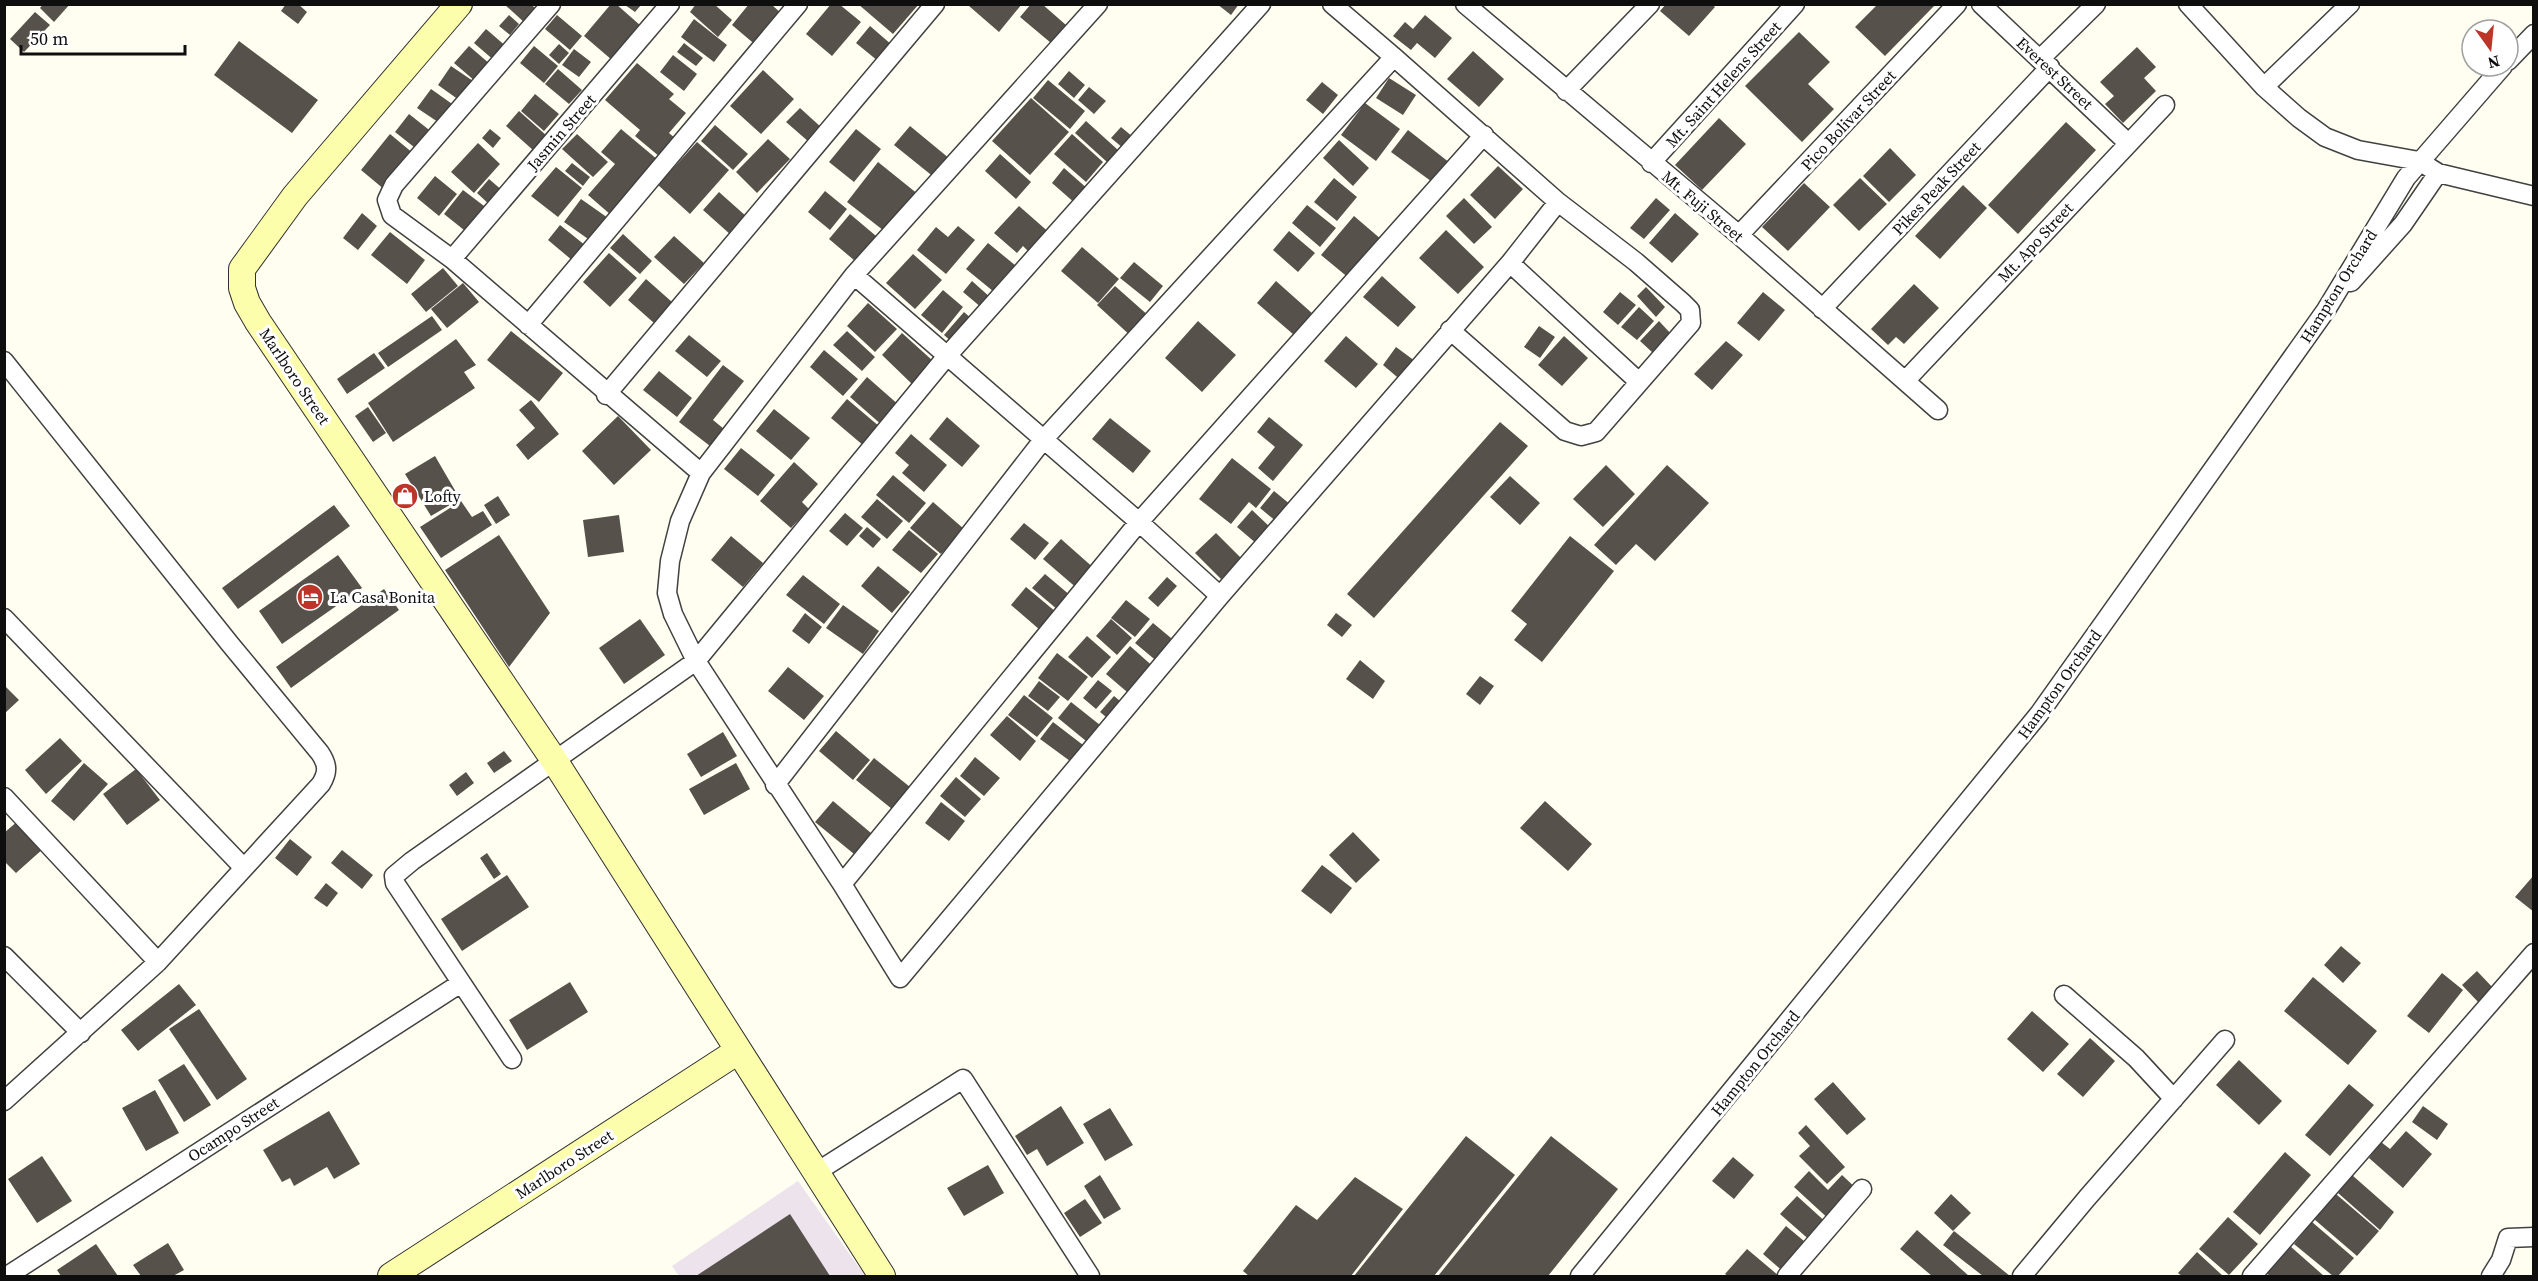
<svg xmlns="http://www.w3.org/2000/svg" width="2538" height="1281" viewBox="0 0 2538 1281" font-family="'Source Serif 4',serif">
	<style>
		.industrial { fill: #ede3ec }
		.building { fill: #57514b }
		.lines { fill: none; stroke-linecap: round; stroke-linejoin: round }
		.street-casing { stroke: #414141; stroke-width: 21 }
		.secondary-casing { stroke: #303030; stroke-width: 28 }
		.street { stroke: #fff; stroke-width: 18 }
		.secondary { stroke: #fcfeac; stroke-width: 26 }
		.labels { text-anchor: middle; stroke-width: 6; stroke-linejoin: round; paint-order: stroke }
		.street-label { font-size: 16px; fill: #0e0e0e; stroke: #fff }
		.poi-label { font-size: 16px; fill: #0e0e0e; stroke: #fff; text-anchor: start }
	</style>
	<rect width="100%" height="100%" fill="#fffef0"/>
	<path class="industrial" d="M798 1181 865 1276H679L672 1266Z"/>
	<path class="building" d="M43 4H70L54 22 40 8Z
		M286 4H298L307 12 298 24 281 11Z
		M504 4H531L537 10 525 23Z
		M611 4H616L641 26 612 60 584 36Z
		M696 4H714L732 20 718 37 690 12Z
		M749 4H771L784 16 758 47 732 25Z
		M831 4H839L861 22 832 56 806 34Z
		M858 4H919L893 34Z
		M970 4H1022L999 32 969 6Z
		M1031 4H1042L1066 25 1051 43 1020 17Z
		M1217 4H1239L1231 15Z
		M1666 4H1712L1715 7 1689 36 1660 11Z
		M1878 4H1936L1885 56 1855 27Z
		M625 5H641L635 12Z
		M35 12 50 25 24 52 10 39Z
		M509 15 519 24 510 35 499 26Z
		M557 15 582 36 570 50 545 29Z
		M1425 15 1452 38 1435 58 1417 43 1411 50 1393 36 1405 22 1413 29Z
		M694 19 727 45 714 62 681 37Z
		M870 26 892 45 878 61 856 43Z
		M486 29 508 48 496 62 474 43Z
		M1799 32 1830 62 1808 84 1834 109 1802 142 1745 86Z
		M239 41 318 100 292 133 214 75Z
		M684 43 703 58 696 66 677 52Z
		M559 44 569 53 559 64 549 55Z
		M469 46 490 64 475 81 454 63Z
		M534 46 558 66 544 83 520 63Z
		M2137 47 2156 67 2144 78 2156 91 2123 123 2105 104 2114 96 2100 82Z
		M574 49 591 62 579 77 562 65Z
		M1473 51 1504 79 1479 107 1447 79Z
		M673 55 697 74 684 91 660 72Z
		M637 63 674 94 669 99 686 113 669 133 676 139 660 157 635 136 640 130 605 100Z
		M451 66 473 81 459 100 438 85Z
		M558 69 582 90 569 104 545 84Z
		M763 70 794 99 761 134 730 106Z
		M1069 71 1085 85 1074 98 1058 84Z
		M1389 78 1416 95 1403 115 1376 98Z
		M1048 80 1085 111 1070 129 1033 98Z
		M1322 82 1338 95 1323 114 1306 100Z
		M1089 87 1106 101 1094 114 1078 100Z
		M431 89 455 106 441 124 417 108Z
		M535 94 559 114 544 131 521 111Z
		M1031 98 1069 132 1030 175 992 141Z
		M1365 103 1400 129 1376 161 1341 135Z
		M800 108 822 128 809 142 786 122Z
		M519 111 547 136 534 151 506 126Z
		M409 114 433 133 419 151 395 132Z
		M1719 118 1746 144 1702 190 1675 165Z
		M1086 121 1118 150 1107 162 1075 133Z
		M2066 122 2096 150 2018 234 1988 205Z
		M715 125 748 154 733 170 701 141Z
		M910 126 950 159 935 178 894 145Z
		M1121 127 1133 137 1123 148 1111 138Z
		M490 129 501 138 493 148 482 138Z
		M621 129 658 160 611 215 588 195 615 164 601 152Z
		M856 129 881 149 854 182 829 162Z
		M1408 130 1450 163 1435 184 1391 152Z
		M390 134 414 154 385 190 361 170Z
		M577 134 608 162 593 177 562 149Z
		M1072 134 1103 162 1086 182 1054 154Z
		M768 139 790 159 757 193 736 172Z
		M1339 140 1369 168 1353 186 1323 158Z
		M697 142 729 170 690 214 658 185Z
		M478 143 500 164 474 193 451 172Z
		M1890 148 1916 175 1889 202 1863 176Z
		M1000 154 1031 182 1016 199 985 171Z
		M878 162 919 195 888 234 847 202Z
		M572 163 590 177 583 186 565 171Z
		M1498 166 1523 189 1495 219 1470 195Z
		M556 167 582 188 558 217 531 196Z
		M1064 168 1089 190 1076 204 1052 183Z
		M435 176 457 194 439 216 417 198Z
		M1334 178 1357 197 1337 221 1314 202Z
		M1860 178 1887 204 1859 231 1833 205Z
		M489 179 504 192 491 206 477 193Z
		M1804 183 1830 207 1788 251 1762 227Z
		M1963 185 1987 208 1940 259 1915 236Z
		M463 190 488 209 469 234 444 214Z
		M825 191 847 209 830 230 808 212Z
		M719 192 747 217 731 235 703 210Z
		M1464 198 1492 227 1474 244 1446 216Z
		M1656 198 1670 210 1644 239 1630 228Z
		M581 199 608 218 591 241 564 222Z
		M1307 205 1336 228 1320 247 1292 223Z
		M1019 206 1052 235 1033 256 1023 246 1017 253 994 233Z
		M362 213 377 226 358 250 343 238Z
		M1675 213 1699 234 1672 263 1649 243Z
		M850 214 882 241 861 266 829 239Z
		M1354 216 1382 240 1350 279 1321 255Z
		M560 225 586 246 573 261 548 240Z
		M958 226 975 240 946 274 917 250 936 227 948 237Z
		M1446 230 1484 267 1458 294 1419 258Z
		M1289 231 1315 253 1298 272 1273 250Z
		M390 232 425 260 407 284 371 255Z
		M623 234 652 261 640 274 610 248Z
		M674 236 704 263 684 284 654 257Z
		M988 243 1021 270 999 296 966 269Z
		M1082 247 1119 279 1098 303 1061 271Z
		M609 253 637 278 610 307 583 282Z
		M913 254 942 280 915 309 886 283Z
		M1134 262 1163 286 1150 302 1120 278Z
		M443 268 458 286 426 312 411 294Z
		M1382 276 1416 307 1398 327 1363 297Z
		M646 279 672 302 654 323 628 300Z
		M972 281 991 298 982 308 963 292Z
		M1276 281 1313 314 1294 335 1257 303Z
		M463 283 479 302 447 328 431 309Z
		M1914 284 1939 308 1904 344 1896 337 1888 345 1871 329Z
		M1115 286 1150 317 1132 337 1097 305Z
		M1646 287 1665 307 1656 317 1637 296Z
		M943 290 963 307 942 333 921 315Z
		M1620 292 1636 305 1618 325 1603 312Z
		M1763 292 1785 310 1759 341 1737 323Z
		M868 303 897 329 875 352 847 326Z
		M1639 307 1654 321 1637 340 1621 327Z
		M964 312 973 320 953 343 944 335Z
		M432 316 442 330 388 367 378 353Z
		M1198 321 1236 355 1202 392 1165 358Z
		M1659 321 1672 335 1653 353 1640 341Z
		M1539 326 1555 337 1540 358 1524 347Z
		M511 331 563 373 539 402 487 360Z
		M847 331 875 357 862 371 833 345Z
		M902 333 933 361 912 384 882 355Z
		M689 335 721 361 707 377 675 351Z
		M1346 336 1378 364 1356 388 1324 361Z
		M1564 336 1588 358 1562 386 1538 365Z
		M456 339 476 365 464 372 475 388 393 442 368 403Z
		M1726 341 1743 355 1712 390 1694 374Z
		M1396 347 1419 364 1403 382 1383 365Z
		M824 350 858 379 843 396 810 367Z
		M374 353 385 368 347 394 337 379Z
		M723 365 744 381 713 420 724 429 710 446 679 422Z
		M659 371 692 398 677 417 643 390Z
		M867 377 900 406 883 426 850 397Z
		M847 399 880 427 864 446 831 418Z
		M531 400 559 434 528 460 516 445 535 428 519 410Z
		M368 407 386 433 373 442 355 416Z
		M774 409 810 438 791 460 756 431Z
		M618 416 651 450 614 485 582 451Z
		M947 417 980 446 962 467 929 439Z
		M1269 417 1303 445 1273 481 1258 468 1275 447 1257 432Z
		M1110 418 1151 451 1133 473 1092 439Z
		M1500 422 1528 446 1374 618 1347 594Z
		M911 434 947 465 924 492 902 473 909 465 895 453Z
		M741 448 775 475 758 496 724 469Z
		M435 456 460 499 431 516 405 474Z
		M1232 458 1271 489 1256 508 1249 502 1231 524 1199 499Z
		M794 462 818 484 802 502 809 509 791 528 760 501Z
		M1606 465 1635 494 1603 527 1573 499Z
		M1667 465 1709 503 1655 561 1636 544 1616 565 1594 545Z
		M893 475 926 503 909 523 876 495Z
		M1510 476 1540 503 1520 525 1490 497Z
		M1274 491 1291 505 1277 522 1260 508Z
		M498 496 510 515 496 524 484 505Z
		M877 499 903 521 887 539 861 517Z
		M461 501 472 517 483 511 492 525 441 558 420 527Z
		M933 502 964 529 941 554 910 528Z
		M334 505 350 526 238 609 222 588Z
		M1252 510 1271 528 1257 544 1237 527Z
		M845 513 863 528 847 546 829 531Z
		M619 515 624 552 588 557 583 520Z
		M1024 523 1049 543 1035 560 1010 539Z
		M867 527 881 539 873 548 859 536Z
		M909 530 938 554 921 573 892 550Z
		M1216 533 1242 559 1221 579 1195 553Z
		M499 535 550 613 509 667 445 570Z
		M731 536 763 563 743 587 711 560Z
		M1570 536 1614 571 1542 662 1514 640 1527 624 1511 611Z
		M1061 539 1096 570 1079 590 1043 559Z
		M338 555 362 588 282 644 259 611Z
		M878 566 910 592 892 613 861 586Z
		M1045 574 1071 596 1058 610 1032 588Z
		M803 575 840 604 824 624 786 595Z
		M1167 577 1177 586 1158 607 1148 598Z
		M1026 587 1056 612 1040 630 1011 605Z
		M384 589 399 610 291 688 276 667Z
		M1126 600 1150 619 1135 637 1111 618Z
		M843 605 879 631 863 654 826 628Z
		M805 613 822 627 809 644 792 631Z
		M1336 613 1352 625 1342 637 1327 625Z
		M640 619 665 655 624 684 599 648Z
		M1111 619 1132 638 1117 655 1096 636Z
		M1153 623 1177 643 1159 663 1135 643Z
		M1087 636 1111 657 1092 678 1068 657Z
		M1130 646 1157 670 1133 697 1106 674Z
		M1057 653 1088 677 1068 701 1038 678Z
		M1360 660 1385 681 1373 699 1346 679Z
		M788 667 824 696 804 720 768 691Z
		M1480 676 1494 686 1480 705 1466 694Z
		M1098 680 1112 691 1096 709 1083 698Z
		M1039 681 1060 697 1048 711 1028 696Z
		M4 685 19 700 4 714Z
		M1024 695 1053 718 1037 737 1008 715Z
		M1114 696 1126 706 1112 722 1100 712Z
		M1071 702 1100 725 1086 741 1058 718Z
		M1007 716 1036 741 1020 761 990 735Z
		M1053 722 1083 745 1070 761 1040 739Z
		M836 731 870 760 853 780 819 751Z
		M723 732 737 756 701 777 687 754Z
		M60 738 82 761 46 794 25 770Z
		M504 751 512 761 494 773 487 763Z
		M975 757 1000 778 984 796 960 776Z
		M874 758 910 787 892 809 856 780Z
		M84 763 108 784 74 821 51 801Z
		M736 763 750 789 704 815 689 789Z
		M136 769 160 800 127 825 103 794Z
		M466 772 474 783 457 796 449 785Z
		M956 777 981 799 965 817 940 796Z
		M833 801 871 833 854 854 815 822Z
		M1545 801 1592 844 1568 871 1520 828Z
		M941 802 965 821 949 841 925 823Z
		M19 820 44 848 16 873 4 861V833Z
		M1353 832 1380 860 1356 883 1329 855Z
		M290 839 312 857 297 876 275 858Z
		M342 850 373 875 362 889 331 863Z
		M487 853 501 874 494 879 480 858Z
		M1322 865 1352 888 1331 914 1301 891Z
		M507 875 529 907 462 951 441 919Z
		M2534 875V912L2515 897Z
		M326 883 338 893 327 907 314 898Z
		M2341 946 2361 963 2343 983 2324 965Z
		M2477 971 2494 989 2479 1003 2462 985Z
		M2442 973 2463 990 2429 1033 2407 1016Z
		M2313 977 2377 1031 2348 1065 2284 1011Z
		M570 982 588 1012 527 1050 509 1020Z
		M179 984 196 1005 138 1051 121 1030Z
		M199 1009 247 1079 217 1100 169 1029Z
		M2032 1011 2069 1044 2043 1072 2007 1039Z
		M2090 1038 2115 1061 2083 1097 2057 1074Z
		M2239 1060 2282 1101 2259 1125 2216 1085Z
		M184 1064 211 1105 184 1122 158 1080Z
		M1833 1082 1866 1119 1847 1135 1814 1099Z
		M2349 1084 2374 1105 2330 1156 2305 1135Z
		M155 1090 179 1133 146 1151 122 1108Z
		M1061 1106 1084 1143 1047 1166 1037 1149 1027 1155 1015 1136Z
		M2423 1106 2448 1124 2437 1140 2412 1122Z
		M1110 1108 1133 1145 1105 1161 1083 1124Z
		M329 1111 360 1164 334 1179 327 1167 294 1186 290 1178 282 1182 263 1150Z
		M1806 1125 1845 1167 1827 1184 1799 1156 1810 1146 1798 1133Z
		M2406 1131 2432 1154 2403 1188 2369 1158 2381 1142 2390 1149Z
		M1466 1136 1515 1175 1434 1276H1354Z
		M1551 1136 1618 1189 1548 1276H1438Z
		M2285 1152 2311 1175 2260 1235 2233 1212Z
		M42 1156 72 1201 37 1223 8 1179Z
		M1733 1157 1754 1175 1734 1199 1712 1181Z
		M988 1165 1004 1193 964 1216 947 1188Z
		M1809 1171 1828 1190 1842 1175 1859 1191 1832 1222 1794 1187Z
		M1100 1175 1121 1209 1104 1219 1084 1186Z
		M2352 1175 2394 1212 2380 1230 2338 1193Z
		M1355 1177 1403 1209 1351 1276H1249L1243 1271 1296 1205 1317 1220Z
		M1951 1194 1971 1213 1953 1231 1934 1213Z
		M2336 1194 2379 1231 2357 1256 2314 1219Z
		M1797 1196 1829 1225 1813 1243 1780 1214Z
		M1085 1199 1102 1223 1080 1237 1064 1213Z
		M790 1214 830 1276H696Z
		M2228 1217 2258 1244 2229 1275 2199 1249Z
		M2312 1222 2354 1258 2338 1276H2333L2294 1244Z
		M1786 1226 1810 1246 1786 1274 1763 1254Z
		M1917 1230 1969 1276H1932L1900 1249Z
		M1954 1231 2010 1276H1983L1943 1245Z
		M168 1243 184 1270 173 1276H141L133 1265Z
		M96 1244 118 1276H61L57 1270Z
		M2290 1246 2324 1276H2270L2266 1273Z
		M1747 1249 1779 1276H1728L1725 1274Z
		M2197 1252 2223 1276H2182L2178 1273Z"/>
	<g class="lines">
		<defs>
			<path id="street" d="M551 4 394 185 387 200 392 215 452 259 701 473
				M1098 4 854 275 701 473 680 521 670 561 667 593 673 614 696 661 842 884 900 978 1220 596 1510 263 1558 202
				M1332 4 1394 57 1558 202 1636 262 1683 303 1690 310 1691 323 1596 432 1581 436 1565 431 1450 330
				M1465 4 1739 235 1938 410
				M1981 4 2128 143
				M2188 4 2264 87 2299 118 2325 137 2358 150 2419 161 2438 173 2534 196
				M2040 59 2096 4
				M2508 61 2534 34
				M2264 87 2350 4
				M1566 91 1650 4
				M1651 163 1795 4
				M1739 235 1957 4
				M452 259 670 4
				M1510 263 1639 382
				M854 275 1139 522 1220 596
				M2351 282 2403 224 2438 173
				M1822 309 2050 67
				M528 325 798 4
				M4 361 230 644 320 753C328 765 328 772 321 784L158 962 4 1101
				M1906 380 2165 105
				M606 395 935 4
				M4 618 244 868
				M775 785 1043 440 1394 57
				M4 797 158 962
				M842 884 1139 522 1484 135
				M4 956 81 1033
				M2064 995 2136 1058 2174 1099
				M512 1059 395 883 394 876 412 861 696 661 947 356 1261 4
				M815 1173 963 1079 1090 1276
				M7 1276 461 983
				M1580 1276 2039 714 2326 310 2406 178 2503 66
				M1787 1276 1862 1189
				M2022 1276 2087 1198 2225 1040
				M2252 1276 2534 953
				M2491 1276 2501 1260 2508 1238 2534 1237"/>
			<path id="secondary" d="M459 4 295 196 242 269V288L247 303 258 322 554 760 882 1276
				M391 1276 738 1051"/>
		</defs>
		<use href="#street" class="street-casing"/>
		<use href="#secondary" class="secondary-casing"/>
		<use href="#street" class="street"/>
		<use href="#secondary" class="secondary"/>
	</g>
	<defs>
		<symbol id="shop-disc" viewBox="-11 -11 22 22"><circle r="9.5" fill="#bd3428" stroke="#fff"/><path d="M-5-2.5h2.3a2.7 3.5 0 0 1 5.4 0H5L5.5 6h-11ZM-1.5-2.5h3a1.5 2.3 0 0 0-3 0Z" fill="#fff"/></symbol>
		<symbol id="hotel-disc" viewBox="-11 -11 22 22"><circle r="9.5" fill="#bd3428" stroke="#fff"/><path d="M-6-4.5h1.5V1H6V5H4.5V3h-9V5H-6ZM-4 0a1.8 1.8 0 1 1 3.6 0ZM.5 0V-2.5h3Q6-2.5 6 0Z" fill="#fff"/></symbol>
	</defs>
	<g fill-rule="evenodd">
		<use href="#shop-disc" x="390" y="481" width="30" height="30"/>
		<use href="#hotel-disc" x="295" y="582" width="30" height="30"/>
	</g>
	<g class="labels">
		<g class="street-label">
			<text transform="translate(2055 73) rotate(43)" y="6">Everest Street</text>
			<text transform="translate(1723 84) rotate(-48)" y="6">Mt. Saint Helens Street</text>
			<text transform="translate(1848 120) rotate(-47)" y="6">Pico Bolivar Street</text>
			<text transform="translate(561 132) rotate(-49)" y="6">Jasmin Street</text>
			<text transform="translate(1936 188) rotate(-47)" y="6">Pikes Peak Street</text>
			<text transform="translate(1703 206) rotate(40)" y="6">Mt. Fuji Street</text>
			<text transform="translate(2035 242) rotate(-47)" y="6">Mt. Apo Street</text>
			<text transform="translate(2338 286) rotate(-58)" y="6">Hampton Orchard</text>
			<text transform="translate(295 376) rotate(56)" y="6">Marlboro Street</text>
			<text transform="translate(2059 684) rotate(-54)" y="6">Hampton Orchard</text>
			<text transform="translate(1755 1063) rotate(-51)" y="6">Hampton Orchard</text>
			<text transform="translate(233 1129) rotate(-33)" y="6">Ocampo Street</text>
			<text transform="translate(564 1164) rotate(-33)" y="6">Marlboro Street</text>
		</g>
		<g class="poi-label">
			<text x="424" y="502">Lofty</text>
			<text x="330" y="603">La Casa Bonita</text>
		</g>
	</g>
	<rect width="2538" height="1281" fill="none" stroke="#0e0e0e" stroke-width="12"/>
	<g transform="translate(2490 48) rotate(165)"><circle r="28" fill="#ffffff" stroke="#9f9f9f" stroke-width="1.5"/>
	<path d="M0-4.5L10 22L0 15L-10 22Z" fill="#bd3428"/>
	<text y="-9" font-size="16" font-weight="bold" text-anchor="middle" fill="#0e0e0e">N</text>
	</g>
	<path d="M21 45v9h164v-9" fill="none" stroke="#0e0e0e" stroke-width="3"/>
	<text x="30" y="45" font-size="18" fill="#0e0e0e" stroke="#ffffff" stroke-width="4.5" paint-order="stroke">50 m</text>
</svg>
